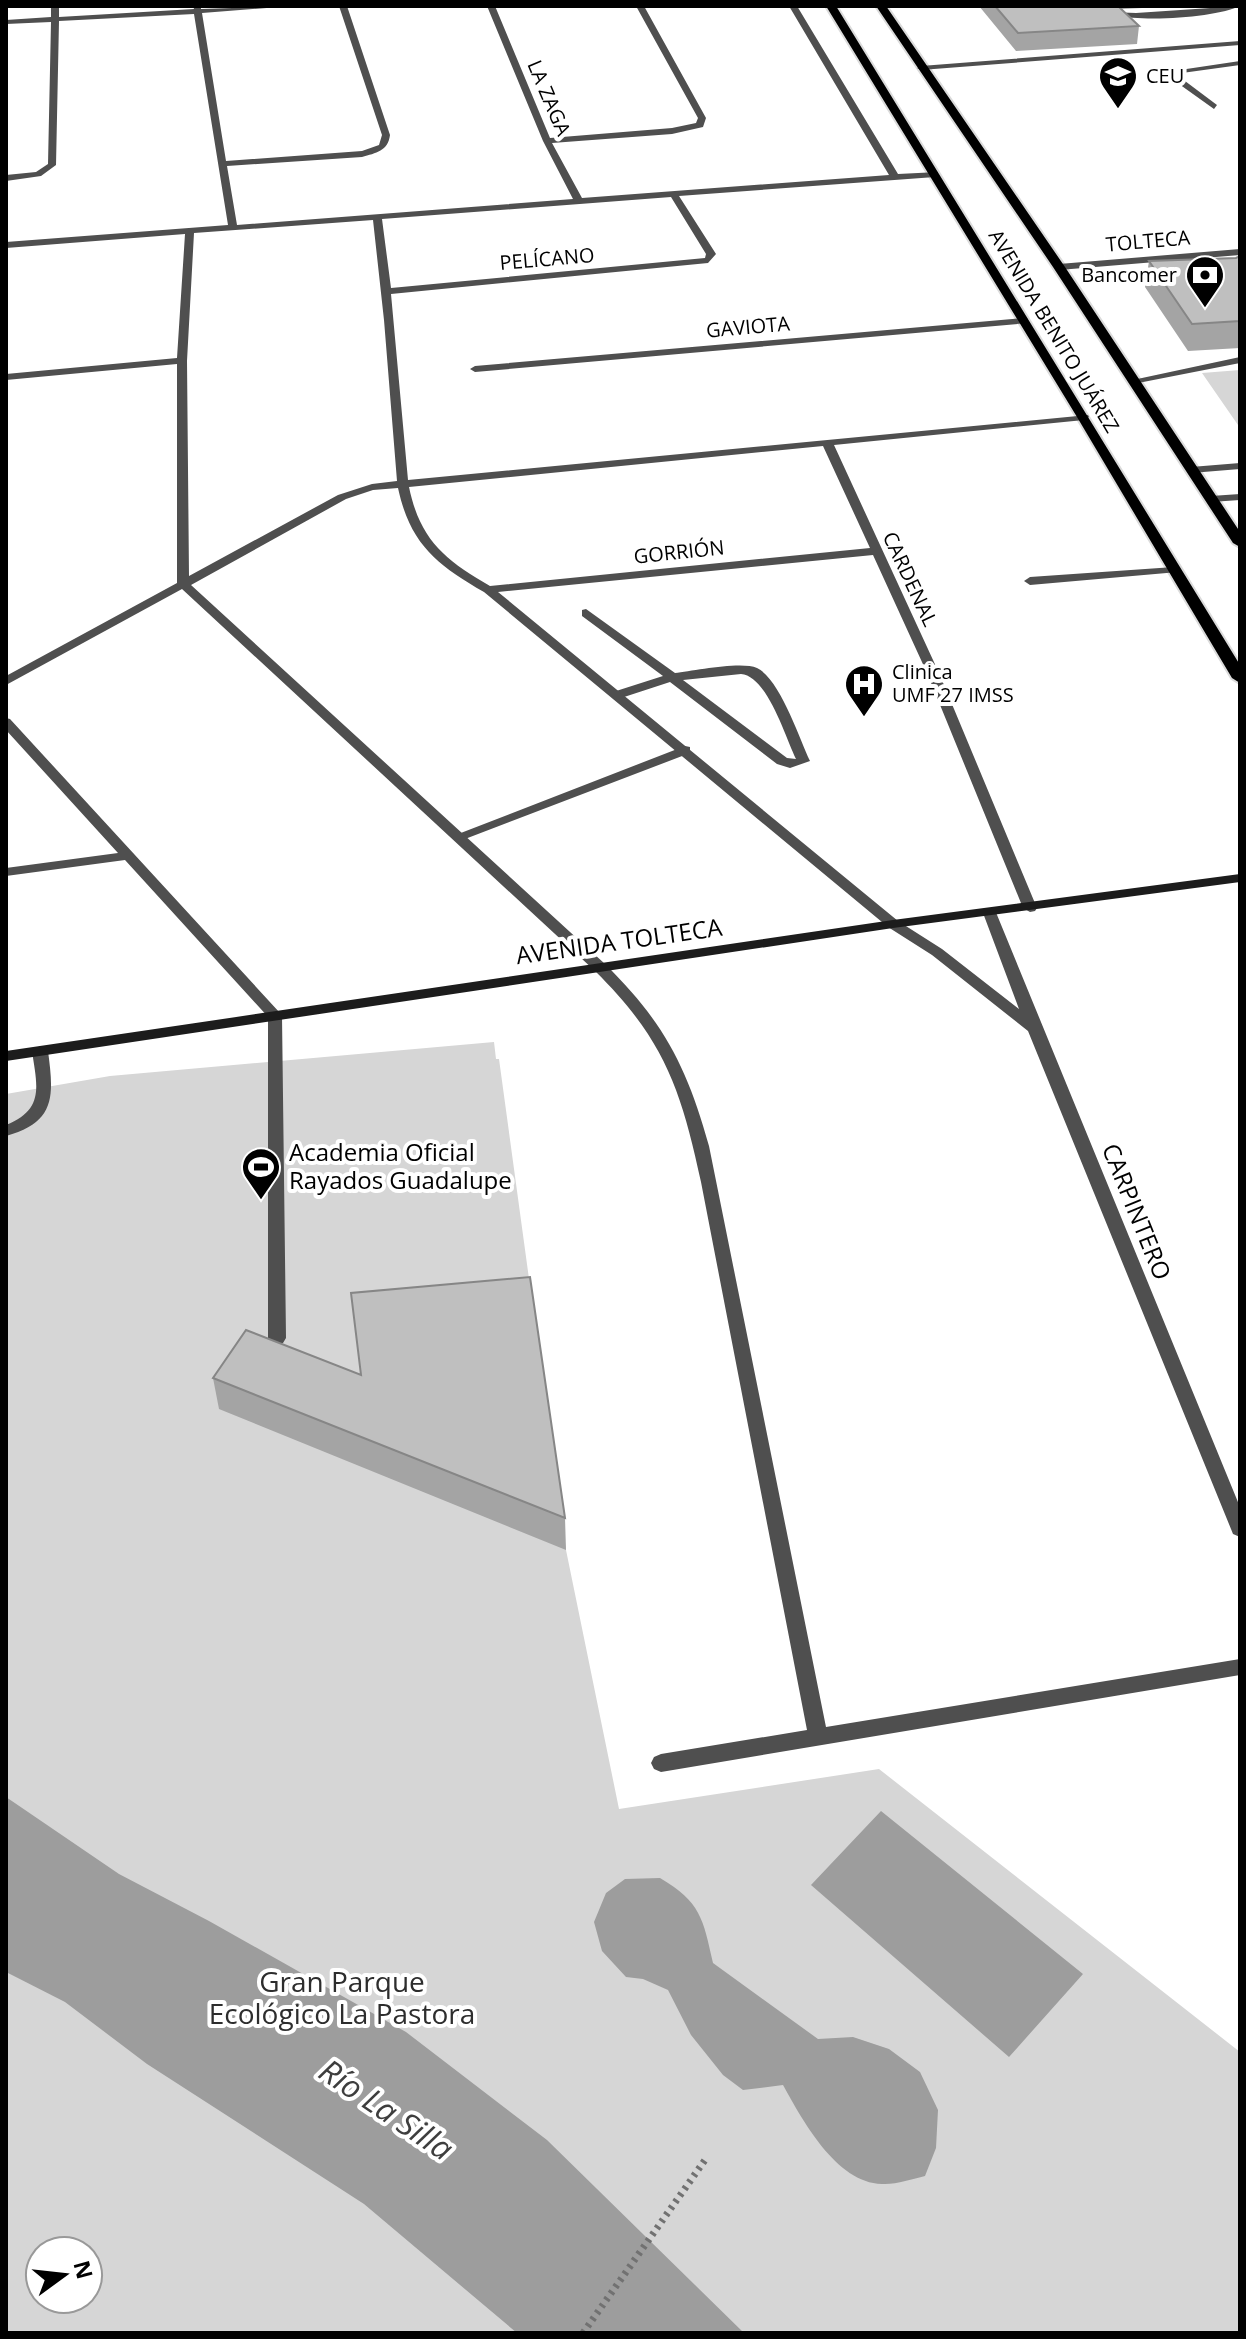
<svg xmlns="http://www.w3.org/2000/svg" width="1246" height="2339" viewBox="0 0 1246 2339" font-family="'Open Sans',sans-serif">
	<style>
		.green { fill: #d6d6d6; fill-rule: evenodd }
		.water { fill: #9d9d9d }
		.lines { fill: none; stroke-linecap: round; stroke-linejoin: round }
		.primary-casing { stroke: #dbdbdb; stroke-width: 4 }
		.path { stroke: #717171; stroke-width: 7; stroke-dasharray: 3 5; stroke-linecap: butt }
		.lane { fill: #4f4f4f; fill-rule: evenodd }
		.street { fill: #4f4f4f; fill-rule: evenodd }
		.secondary { fill: #1c1c1c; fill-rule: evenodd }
		.primary { fill: #000; fill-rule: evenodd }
		.wall { fill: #a4a4a4 }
		.building { fill: #bfbfbf; stroke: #868686; stroke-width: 2 }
		.labels { text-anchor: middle; stroke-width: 8; stroke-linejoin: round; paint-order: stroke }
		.far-poi-label { font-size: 20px; fill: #000; stroke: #fff; text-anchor: start }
		.far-street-label { font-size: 20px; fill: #000; stroke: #fff }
		.street-label { font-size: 24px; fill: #000; stroke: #fff }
		.poi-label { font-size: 24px; fill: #000; stroke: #fff; text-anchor: start }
		.near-park-label { font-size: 28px; fill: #2d2d2d; stroke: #fff }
		.near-water-label { font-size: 32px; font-style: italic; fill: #3e3e3e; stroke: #fff }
	</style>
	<rect width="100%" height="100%" fill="#fff"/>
	<path class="green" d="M1240 370V425H1238L1202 373Z
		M494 1042 496 1059H499L566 1550 619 1809 879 1769 1240 2052V2333H6V1094L110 1076ZM40 2251H88V2299H40Z"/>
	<path class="water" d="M6 1797 119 1874 209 1921 406 2032 547 2140 744 2333H517L364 2204 147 2064 65 2002 8 1973Z
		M881 1811 1083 1974 1009 2057 811 1885Z
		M660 1878C701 1902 703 1919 713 1963L818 2039 853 2037 889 2049 920 2072 938 2110 936 2148 925 2176C912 2179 895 2185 882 2184 836 2183 802 2119 783 2085L743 2090 723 2075 691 2035 668 1990 643 1979 626 1977 602 1951 594 1922 606 1893 625 1879Z"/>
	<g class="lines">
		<defs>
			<path id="primary" d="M826 6H836L1240 665V683L1232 678 1077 417Z
				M876 6H886L1065 267 1240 532V547L1233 543 1053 267Z"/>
		</defs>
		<use href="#primary" class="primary-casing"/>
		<path class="path" d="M583 2333 705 2160"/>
		<path class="lane" d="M1089 6H1098L1109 12 1136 13 1240 6C1214 19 1111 26 1089 6Z
			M1240 41V45L921 70 917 68 921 66Z
			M1240 61V65L1182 73 1185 81 1217 105 1214 109 1179 84 1173 71Z
			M1240 357V363L1133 384 1128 381Z
			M1240 463V469L1191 473 1186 470 1191 467Z
			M1174 567 1180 570 1178 572 1030 585 1024 581 1030 577Z
			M586 609 675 673C693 671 741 661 757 668 780 679 799 738 810 761L790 768 777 764 670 682 621 698H613V692L663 676 582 616V610ZM741 674C767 676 785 736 796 759L787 758 683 680Z
			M685 746 690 747V753L465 839H455L453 836Z
			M275 1011 282 1016 286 1338 283 1343H271L268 1338V1016Z
			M40 1046 48 1051C54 1096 56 1122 6 1136V1125C45 1109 37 1086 32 1051Z"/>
		<path class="street" d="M51 6H59V17L194 9 193 6H201V9L292 6 202 13 226 161 362 151 379 145 382 135 339 6H347L390 135C388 151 376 153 362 157L227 166 237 225 573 199 543 141 487 6H495L550 138 672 128 696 123 698 118 636 6H644L706 118 703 127 672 134 552 143 582 198 889 175 789 6H797L898 174 938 172V176L935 177 679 196 716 254 708 263 391 294 408 480 1088 415 1089 417 1084 420 834 445 939 673 1037 908 1035 911 1030 912 1023 908 927 673 873 555 498 592 898 921 942 949 1019 1009 983 913 985 910H995L1240 1507V1537L1233 1534 1231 1529 1028 1031 932 955 888 927 484 592C437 565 410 544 398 488L373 490 346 499 191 585 605 964C664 1022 687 1067 709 1146L826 1727 1240 1659V1675L661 1772 654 1769 651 1763 654 1757 661 1754 807 1730 701 1182C681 1089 664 1039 595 971L182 589 6 685V676L177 583V364L6 380V374L177 358 185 234 6 248V242L228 225 194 14 59 21 56 165 41 176 6 181V175L36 172 48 164 51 22 6 24V20L51 17ZM671 197 706 254 705 258 391 288 382 219ZM373 220 384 320 397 481 372 484 338 495 189 576 187 361 194 233ZM823 446 870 548 490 586C445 560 420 540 409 487Z
			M1240 249V255L1059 270 1054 267 1059 264Z
			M1025 318 1028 319V323L475 372 470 369 475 366Z
			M1240 494V500L1211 502 1205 499 1211 496Z
			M6 718 10 719 280 1013 282 1016 280 1019H270L125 860 6 876V868L118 853 6 730Z"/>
		<path class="secondary" d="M1240 874V882L893 928 6 1061V1051L893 920Z"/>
		<use href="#primary" class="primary"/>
	</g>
	<path class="wall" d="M979 6H1182L1122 9 1139 26 1137 44 1016 51Z
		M1240 256V348L1188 351 1145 287 1149 261 1236 258Z
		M213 1378 565 1518 566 1550 219 1409Z"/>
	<path class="building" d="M995 6H1118L1139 26 1018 33Z
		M1240 256V321L1192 324 1149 261 1236 258Z
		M530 1277 565 1518 213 1378 246 1330 361 1375 351 1293Z"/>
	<defs>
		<symbol id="school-pin" viewBox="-11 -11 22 30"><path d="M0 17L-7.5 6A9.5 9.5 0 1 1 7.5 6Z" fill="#000" stroke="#fff"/><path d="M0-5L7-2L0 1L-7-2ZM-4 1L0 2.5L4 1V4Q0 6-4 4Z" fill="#fff"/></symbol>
		<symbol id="bank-pin" viewBox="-11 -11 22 30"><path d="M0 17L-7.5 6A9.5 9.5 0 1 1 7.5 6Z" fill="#000" stroke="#fff"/><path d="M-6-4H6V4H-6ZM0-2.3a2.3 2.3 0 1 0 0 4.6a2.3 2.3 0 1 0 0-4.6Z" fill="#fff"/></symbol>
		<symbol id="hospital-pin" viewBox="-11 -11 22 30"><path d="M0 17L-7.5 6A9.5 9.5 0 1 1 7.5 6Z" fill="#000" stroke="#fff"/><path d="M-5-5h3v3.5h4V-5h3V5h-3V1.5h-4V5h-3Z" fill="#fff"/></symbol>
		<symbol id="stadium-pin" viewBox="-11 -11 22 30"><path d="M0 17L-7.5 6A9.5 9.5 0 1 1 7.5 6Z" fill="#000" stroke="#fff"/><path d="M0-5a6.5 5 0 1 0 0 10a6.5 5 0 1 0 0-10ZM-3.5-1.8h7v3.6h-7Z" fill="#fff"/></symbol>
	</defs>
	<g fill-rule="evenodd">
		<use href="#school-pin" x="1096" y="54" width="44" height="60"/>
		<use href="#bank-pin" x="1183" y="253" width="44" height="60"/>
		<use href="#hospital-pin" x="842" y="662" width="44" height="60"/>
		<use href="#stadium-pin" x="239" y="1145" width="44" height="60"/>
	</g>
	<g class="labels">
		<g class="far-poi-label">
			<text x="1146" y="83">CEU</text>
			<text x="1177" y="282" text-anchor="end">Bancomer</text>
			<text x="892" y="679">Clinica<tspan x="892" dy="23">UMF 27 IMSS</tspan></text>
		</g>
		<g class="far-street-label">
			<text transform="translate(549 98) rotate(67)" y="7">LA ZAGA</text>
			<text transform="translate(1148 241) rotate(-5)" y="7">TOLTECA</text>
			<text transform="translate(547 259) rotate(-5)" y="7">PELÍCANO</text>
			<text transform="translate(748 327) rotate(-5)" y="7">GAVIOTA</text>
			<text transform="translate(1054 331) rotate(59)" y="7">AVENIDA BENITO JUÁREZ</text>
			<text transform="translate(679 552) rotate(-6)" y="7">GORRIÓN</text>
			<text transform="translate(910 579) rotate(65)" y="7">CARDENAL</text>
		</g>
		<g class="street-label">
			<text transform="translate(619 942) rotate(-8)" y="8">AVENIDA TOLTECA</text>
			<text transform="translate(1136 1212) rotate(68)" y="8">CARPINTERO</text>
		</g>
		<g class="poi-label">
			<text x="289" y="1161">Academia Oficial<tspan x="289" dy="28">Rayados Guadalupe</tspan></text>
		</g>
		<g class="near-park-label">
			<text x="342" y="1992">Gran Parque<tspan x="342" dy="32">Ecológico La Pastora</tspan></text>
		</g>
		<g class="near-water-label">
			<text transform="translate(386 2110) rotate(34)" y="11">Río La Silla</text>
		</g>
	</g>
	<rect width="1246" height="2339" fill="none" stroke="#000000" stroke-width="16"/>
	<g transform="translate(64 2275) rotate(75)"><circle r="38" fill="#ffffff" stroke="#999999" stroke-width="2"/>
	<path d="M0-6L14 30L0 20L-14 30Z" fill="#000000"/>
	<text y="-12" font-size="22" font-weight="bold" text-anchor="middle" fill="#000000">N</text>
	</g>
</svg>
